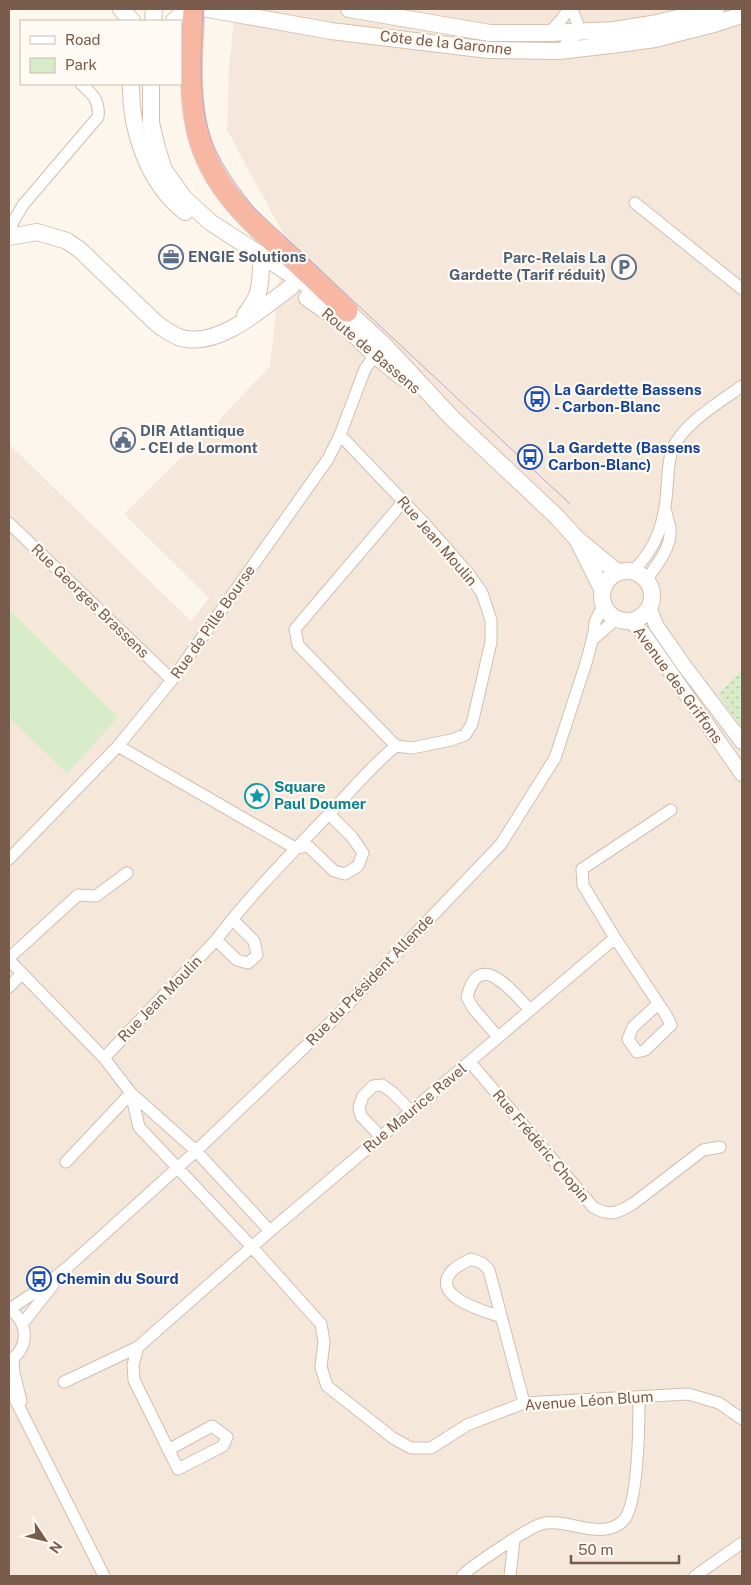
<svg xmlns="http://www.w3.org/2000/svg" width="751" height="1585" viewBox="0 0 751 1585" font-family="'Public Sans',sans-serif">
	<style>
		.residential { fill: #f5e8da }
		.green { fill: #d8ecc9 }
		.park { fill: url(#park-dots) }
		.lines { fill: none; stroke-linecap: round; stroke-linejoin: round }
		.minor-casing { stroke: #d1beb0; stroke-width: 13 }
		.tertiary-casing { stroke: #d1beb0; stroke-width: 16 }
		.secondary-casing { stroke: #d6c0b0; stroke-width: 18 }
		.motorway-casing { stroke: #dad1cd; stroke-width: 23 }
		.minor { stroke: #fff; stroke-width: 11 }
		.tertiary { stroke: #fff; stroke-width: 14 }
		.secondary { stroke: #fff; stroke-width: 16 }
		.motorway { stroke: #f7b7a3; stroke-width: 21 }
		.tram { stroke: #b9a8c9; stroke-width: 1 }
		.labels { text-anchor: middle; stroke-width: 4.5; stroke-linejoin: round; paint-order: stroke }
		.street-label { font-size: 15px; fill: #7a5c4d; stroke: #fffaf3 }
		.service-label { font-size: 15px; font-weight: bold; fill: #4e5e75; stroke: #fffaf3; text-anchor: start }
		.transit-label { font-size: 15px; font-weight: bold; fill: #164399; stroke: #fffaf3; text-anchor: start }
		.culture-label { font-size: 15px; font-weight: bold; fill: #0d838f; stroke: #fffaf3; text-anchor: start }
	</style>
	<defs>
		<pattern id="park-dots" width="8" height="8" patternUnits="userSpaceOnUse" patternTransform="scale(1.25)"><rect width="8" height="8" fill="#d8ecc9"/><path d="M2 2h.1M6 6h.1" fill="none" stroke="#b4c2a5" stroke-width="1.8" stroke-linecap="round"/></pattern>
	</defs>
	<rect width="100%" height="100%" fill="#fdf6ec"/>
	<path class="residential" d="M235 9H742V670L719 694 742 728V1576H9V444L191 621 209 598 124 514 219 420 270 366 284 235 227 130 229 68Z"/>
	<path class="green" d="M9 610 118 717 67 774 9 717Z"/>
	<path class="park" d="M742 670V728L718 694Z"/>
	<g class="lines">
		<defs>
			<path id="minor" d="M549 33 561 20 569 9
				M559 51 578 33V25L572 9
				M635 203 742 289
				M9 235 13 222 23 205 98 117C100 101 92 93 81 84
				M9 523 172 680
				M633 571C657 548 665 521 667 488 668 476 668 462 672 450 682 424 720 402 742 386
				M646 580C657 565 672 547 670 528 669 523 667 517 666 512
				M592 640 616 619
				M118 746 295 848 308 846 334 871 345 874 358 866 363 853 352 837 329 814
				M396 746 298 645 295 629 403 502
				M9 859 118 746 172 680 328 459 340 435 365 369 375 355
				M615 938 666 1015 671 1025 645 1050 637 1052 628 1039 633 1027 658 1004
				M216 940 237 960 248 963 257 955 254 941 232 919
				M9 958 78 895 96 896 127 873
				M9 960 104 1058 131 1093 196 1151 270 1231
				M9 987 22 973
				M498 1037 473 1008 467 997C479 948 512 991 530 1010
				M104 1058 216 940C250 895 290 855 329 814 351 791 371 766 396 746L412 748 451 740 465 735 472 724 491 642V620L482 593 468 573 426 525 340 435
				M470 1062 593 1207C610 1217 618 1213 634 1203L703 1150 720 1147
				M131 1093 139 1127 252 1247 321 1324 324 1342 321 1367 327 1386 393 1438 411 1448H431L467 1425 524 1403 688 1394 719 1403 742 1419
				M381 1137 361 1116 359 1107 363 1096 373 1086 382 1085 392 1092 412 1112
				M66 1162 131 1093
				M9 1309C29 1322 30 1348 9 1361
				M10 1309 44 1286 70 1265 196 1151 333 1020 501 844 555 758 587 660 594 632 595 622 603 606
				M501 1317C487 1312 430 1297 451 1272 456 1266 465 1262 471 1259L482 1263 489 1270 524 1403
				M22 1324 53 1285
				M138 1347 133 1365 134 1380 178 1469 223 1446 227 1437 212 1426 168 1450
				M13 1359 14 1373 21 1401
				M64 1382 138 1347 270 1231 615 938 583 885 582 869 671 810
				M9 1387 104 1576
				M462 1576C470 1567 530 1527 541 1524 567 1517 601 1542 623 1521 639 1505 639 1422 639 1397
				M510 1576 514 1540
				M695 1576 742 1543"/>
			<path id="tertiary" d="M649 607 656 625 683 664 742 742
				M630 621 643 633 742 774"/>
			<path id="secondary" d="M121 9 132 21
				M208 9 331 31 489 50 559 51 619 44 655 39 714 24 742 15
				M349 9 490 33H549L614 30 652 24 716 9
				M153 21 154 9
				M174 21 187 9
				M131 84C130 130 148 183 185 212
				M151 84V123L157 148 164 170 184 198 210 222 347 311 384 345 453 419 557 517 577 539 617 572
				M9 237 37 232 67 241 80 250 156 323C164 329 176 338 186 339 223 345 263 307 291 287
				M307 298 339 320 375 355 403 378
				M245 315C260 295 260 290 261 267
				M578 541 602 589
				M602 596a25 25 0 1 1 50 0a25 25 0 1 1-50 0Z"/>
			<path id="motorway" d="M194 9C192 45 189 83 195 119 205 183 249 220 295 261 313 278 330 294 347 311"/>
		</defs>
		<use href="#minor" class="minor-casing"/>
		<use href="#tertiary" class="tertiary-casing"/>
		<use href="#secondary" class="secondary-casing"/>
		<use href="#motorway" class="motorway-casing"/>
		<use href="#minor" class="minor"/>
		<use href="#tertiary" class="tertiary"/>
		<use href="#secondary" class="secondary"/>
		<use href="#motorway" class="motorway"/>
		<path class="tram" d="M203 9C201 53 196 112 217 153 227 173 240 190 253 207L570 504"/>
	</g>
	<defs>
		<symbol id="office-ring" viewBox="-11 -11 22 22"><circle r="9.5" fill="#fffaf3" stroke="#5c6f8a" stroke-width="1.5"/><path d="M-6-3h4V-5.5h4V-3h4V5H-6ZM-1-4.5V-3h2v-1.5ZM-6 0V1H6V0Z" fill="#5c6f8a"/></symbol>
		<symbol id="parking-ring" viewBox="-11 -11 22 22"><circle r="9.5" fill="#fffaf3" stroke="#5c6f8a" stroke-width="1.5"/><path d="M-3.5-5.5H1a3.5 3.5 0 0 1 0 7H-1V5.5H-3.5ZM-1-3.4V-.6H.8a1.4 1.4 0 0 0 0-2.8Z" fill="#5c6f8a"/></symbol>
		<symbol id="bus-ring" viewBox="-11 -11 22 22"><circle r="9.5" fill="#fffaf3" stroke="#1a4fb4" stroke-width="1.5"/><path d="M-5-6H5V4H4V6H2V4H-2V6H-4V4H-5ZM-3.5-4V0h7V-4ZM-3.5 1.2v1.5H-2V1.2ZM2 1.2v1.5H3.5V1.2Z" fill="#1a4fb4"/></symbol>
		<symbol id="civic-ring" viewBox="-11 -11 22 22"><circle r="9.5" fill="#fffaf3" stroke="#5c6f8a" stroke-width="1.5"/><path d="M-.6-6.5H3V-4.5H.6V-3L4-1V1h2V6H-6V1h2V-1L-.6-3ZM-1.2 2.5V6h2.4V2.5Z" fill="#5c6f8a"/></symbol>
		<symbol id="sight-ring" viewBox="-11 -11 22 22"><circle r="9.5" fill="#fffaf3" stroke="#0f9aa8" stroke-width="1.5"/><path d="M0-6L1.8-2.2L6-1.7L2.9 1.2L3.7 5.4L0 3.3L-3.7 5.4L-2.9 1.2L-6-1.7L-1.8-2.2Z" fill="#0f9aa8"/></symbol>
	</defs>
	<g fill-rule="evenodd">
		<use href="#office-ring" x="157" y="243" width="28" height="28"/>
		<use href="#parking-ring" x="610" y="253" width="28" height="28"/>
		<use href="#bus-ring" x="523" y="385" width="28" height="28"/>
		<use href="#civic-ring" x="109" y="426" width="28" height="28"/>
		<use href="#bus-ring" x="516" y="443" width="28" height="28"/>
		<use href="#sight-ring" x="243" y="782" width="28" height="28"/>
		<use href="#bus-ring" x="25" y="1265" width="28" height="28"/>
	</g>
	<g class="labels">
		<g class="street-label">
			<text transform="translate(446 43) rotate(6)" y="5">Côte de la Garonne</text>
			<text transform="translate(371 351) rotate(40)" y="5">Route de Bassens</text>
			<text transform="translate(437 541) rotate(49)" y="5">Rue Jean Moulin</text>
			<text transform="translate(90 601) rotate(44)" y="5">Rue Georges Brassens</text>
			<text transform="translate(213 622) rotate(-55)" y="5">Rue de Pille Bourse</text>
			<text transform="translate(678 685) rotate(54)" y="5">Avenue des Griffons</text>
			<text transform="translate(370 980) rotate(-46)" y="5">Rue du Président Allende</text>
			<text transform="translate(160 999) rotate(-46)" y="5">Rue Jean Moulin</text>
			<text transform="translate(415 1108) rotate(-40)" y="5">Rue Maurice Ravel</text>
			<text transform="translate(541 1146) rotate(50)" y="5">Rue Frédéric Chopin</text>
			<text transform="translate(589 1401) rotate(-4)" y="5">Avenue Léon Blum</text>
		</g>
		<g class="service-label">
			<text x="188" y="262">ENGIE Solutions</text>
			<text x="606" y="263" text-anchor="end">Parc-Relais La<tspan x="606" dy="17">Gardette (Tarif réduit)</tspan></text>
			<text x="140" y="436">DIR Atlantique<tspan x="140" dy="17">- CEI de Lormont</tspan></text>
		</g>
		<g class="transit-label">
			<text x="554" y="395">La Gardette Bassens<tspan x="554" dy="17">- Carbon-Blanc</tspan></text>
			<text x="548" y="453">La Gardette (Bassens<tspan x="548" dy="17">Carbon-Blanc)</tspan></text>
			<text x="56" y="1284">Chemin du Sourd</text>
		</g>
		<g class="culture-label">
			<text x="274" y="792">Square<tspan x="274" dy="17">Paul Doumer</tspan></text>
		</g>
	</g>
	<rect width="751" height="1585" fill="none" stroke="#7a5c4d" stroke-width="20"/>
	<rect x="20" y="20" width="162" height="65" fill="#fffaf3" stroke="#cabbb1"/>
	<rect x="30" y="36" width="25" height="8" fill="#ffffff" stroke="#cabbb1"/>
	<text x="65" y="45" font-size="15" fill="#7a5c4d">Road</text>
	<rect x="30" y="58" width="25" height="15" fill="#d8ecc9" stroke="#cabbb1"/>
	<text x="65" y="70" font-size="15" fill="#7a5c4d">Park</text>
	<g transform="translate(45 1540) rotate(125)" stroke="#fffaf3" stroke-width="4" paint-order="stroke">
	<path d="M0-4L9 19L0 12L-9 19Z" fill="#7a5c4d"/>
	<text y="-8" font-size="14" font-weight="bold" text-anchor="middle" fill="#7a5c4d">N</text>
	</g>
	<path d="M571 1555v8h108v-8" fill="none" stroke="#7a5c4d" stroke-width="2.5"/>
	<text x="578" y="1555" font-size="15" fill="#7a5c4d" stroke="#fffaf3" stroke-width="4" paint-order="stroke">50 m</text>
</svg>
